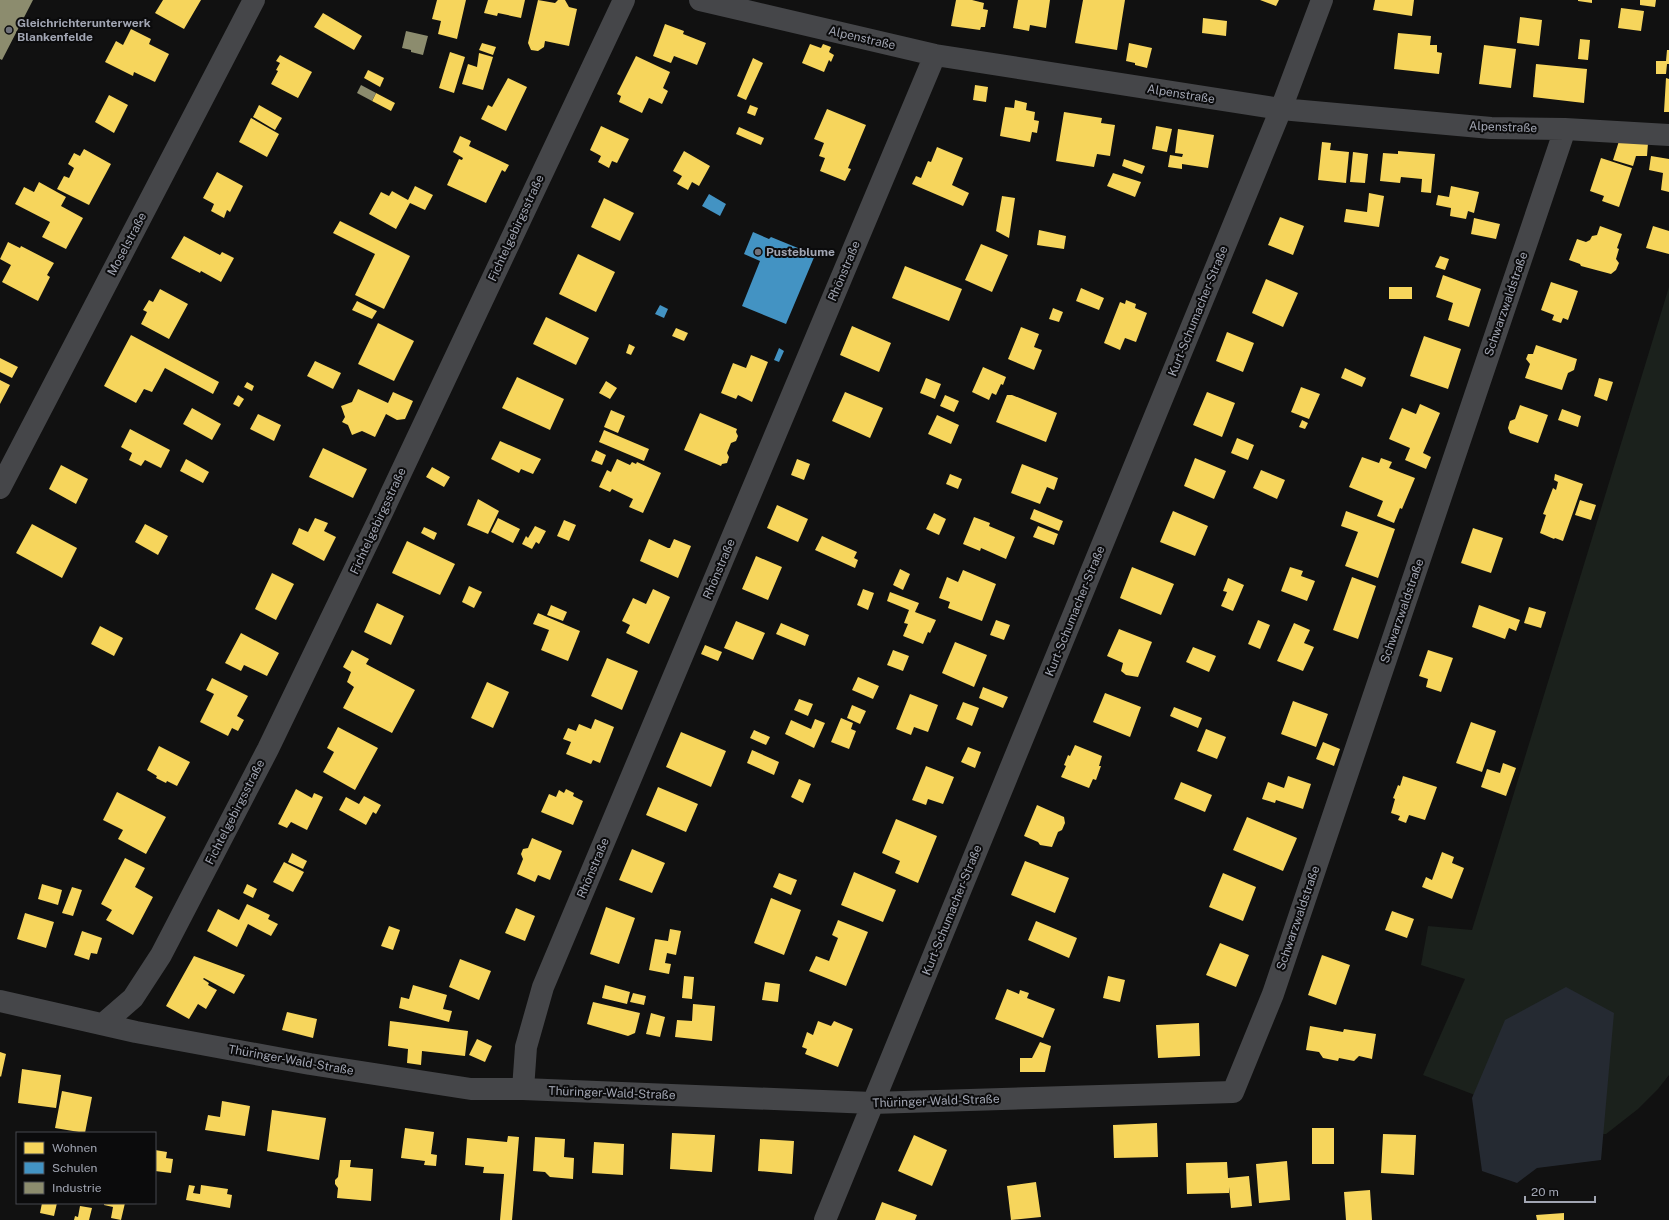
<svg xmlns="http://www.w3.org/2000/svg" width="1669" height="1220" viewBox="0 0 1669 1220" font-family="'Public Sans',sans-serif">
	<style>
		.green { fill: #1b211c }
		.water { fill: #252a32 }
		.homes { fill: #f6d55c }
		.schools { fill: #4393c3 }
		.industry { fill: #8c8c6e }
		.lines { fill: none; stroke-linecap: round; stroke-linejoin: round }
		.minor { stroke: #454649; stroke-width: 22 }
		.poi-dot { fill: #6f717a; stroke: #0b0b0c; stroke-width: 1.5 }
		.labels { text-anchor: middle; stroke-width: 4; stroke-linejoin: round; paint-order: stroke }
		.poi-label { font-size: 12px; font-weight: bold; fill: #a1a5b2; stroke: #0b0b0c; text-anchor: start }
		.street-label { font-size: 12px; fill: #a1a5b2; stroke: #0b0b0c }
	</style>
	<rect width="100%" height="100%" fill="#111"/>
	<path class="green" d="M1669 287V1075L1658 1089 1638 1109 1606 1134 1578 1135 1423 1075 1465 979 1421 965 1428 926 1472 930Z"/>
	<path class="water" d="M1566 987 1614 1013 1601 1160 1537 1168 1517 1183 1482 1171 1472 1098 1505 1020Z"/>
	<path class="homes" d="M163 0H201L184 29 155 13Z
		M437 0H466L457 39 438 34 441 21 432 19Z
		M488 0H525L521 18 498 13 497 16 484 13Z
		M538 0 555 3 558 0H565L569 7 577 9 569 46 545 41 544 47 538 51 531 50 528 43Z
		M956 0H972L984 3 983 9 988 10 985 27H981L980 30 951 26Z
		M1018 0H1050L1046 28 1030 25 1029 31 1013 28Z
		M1083 0H1125L1117 50 1075 43Z
		M1260 0H1279L1276 6Z
		M1375 0H1414L1412 16 1373 10Z
		M1578 0H1592V3L1578 1Z
		M1640 0H1656L1655 7 1640 5Z
		M1621 8 1644 11 1641 31 1618 28Z
		M323 13 362 36 354 50 314 27Z
		M1520 17 1542 20 1539 46 1517 43Z
		M1203 18 1227 21 1226 36 1202 33Z
		M665 24 684 31 683 34 706 43 697 65 674 56 671 63 653 56Z
		M131 29 151 39 149 44 169 54 155 82 134 72 133 76 105 62 116 41 123 45Z
		M1398 33 1431 36 1430 45H1437V52L1442 53 1439 74 1394 69Z
		M1580 39 1590 40 1588 60 1578 59Z
		M482 43 496 47 493 55 479 50Z
		M1129 43 1152 48 1147 68 1135 65V63L1126 61Z
		M810 44 821 48 823 44 831 47 829 52 834 55 831 62 829 60 824 72 802 63Z
		M1484 45 1516 49 1511 88 1479 84Z
		M1667 50H1669V64H1667L1666 74H1656V61H1666Z
		M450 52 465 57 454 93 439 88Z
		M479 53 493 57 483 90 462 84 468 64 477 67Z
		M280 55 312 72 298 98 271 84 278 71 276 70 280 63 276 61Z
		M636 56 670 72 663 88 668 91 662 104 649 98 642 113 619 102 621 96 617 94Z
		M753 58 763 63 746 100 737 96Z
		M1536 64 1587 69 1584 103 1533 97Z
		M368 70 384 78 380 87 364 78Z
		M508 78 527 87 506 131 481 119 488 105 492 107Z
		M1666 78 1669 79V112H1664Z
		M975 85 988 87 986 102 973 100Z
		M376 93 395 103 391 111 372 101Z
		M109 95 128 105 114 133 95 122Z
		M1015 100 1027 103 1026 110 1035 112 1034 120 1039 121 1037 133 1032 132 1030 142 1000 136 1005 107 1014 108Z
		M259 105 282 118 275 130 253 117Z
		M750 105 758 108 755 116 747 113Z
		M827 109 866 125 848 168 851 169 845 181 820 171 825 158 819 156 824 143 814 139Z
		M1064 112 1102 118 1101 123 1115 125 1110 156 1097 154 1094 167 1056 161Z
		M251 118 279 134 267 157 239 142Z
		M601 126 629 139 617 163 612 161 609 168 598 162 601 156 590 150Z
		M1156 126 1172 129 1167 152 1152 149Z
		M739 127 764 138 761 145 736 134Z
		M1178 129 1214 135 1208 168 1182 164V169L1168 167 1170 155 1182 157 1183 154 1175 153Z
		M460 136 471 141 469 146 509 165 505 172 502 170 486 203 447 185 459 159 462 160 463 158 453 152Z
		M1619 141 1648 143 1647 156H1636L1633 166 1613 160Z
		M1322 142 1331 143 1330 150 1349 152 1346 183 1318 180Z
		M937 147 963 158 952 185 969 193 963 206 912 184 916 176 921 178 928 161 931 162Z
		M84 149 111 164 89 205 57 189 64 176 69 178 74 168 68 164 74 153 80 156Z
		M684 151 710 166 699 186 692 182 688 190 677 184 682 176 673 171Z
		M1398 151 1435 154 1431 193 1421 192 1422 179 1401 177 1400 183 1380 181 1383 153 1398 154Z
		M1353 152 1368 154 1365 183 1350 182Z
		M1651 156 1669 159V192L1661 190 1663 173 1649 170Z
		M1601 158 1632 168 1619 207 1602 201 1604 196 1590 191Z
		M1124 159 1145 166 1142 174 1122 166Z
		M217 172 243 186 230 212 227 210 224 218 211 211 214 204 203 198Z
		M1113 173 1141 182 1135 197 1107 186Z
		M39 182 66 197 61 206 83 218 66 249 42 237 50 222 15 204 24 187 34 192Z
		M415 186 433 195 425 210 410 203 396 229 369 214 381 192 389 196 392 191 408 200Z
		M1451 186 1479 192 1474 213 1468 211 1466 219 1450 216 1451 208 1436 205 1438 195 1449 197Z
		M1369 193 1384 196 1379 227 1344 222 1346 209 1367 212Z
		M1002 196 1015 198 1009 238 996 231Z
		M604 198 634 213 620 241 591 227Z
		M1280 217 1304 226 1293 255 1268 245Z
		M1474 218 1500 224 1496 239 1471 234Z
		M340 221 410 256 384 309 355 295 375 254 333 233Z
		M1600 226 1622 234 1617 248 1619 249 1616 259 1619 263 1616 270 1611 274 1581 266 1580 264 1569 260 1577 239 1586 242 1590 240 1592 236 1597 235Z
		M1653 226 1669 231V254L1646 248Z
		M1039 230 1066 236 1064 249 1037 245Z
		M184 236 220 255 222 252 234 258 221 282 201 271 200 273 171 258Z
		M8 242 20 248 21 246 54 263 47 275 50 277 38 301 2 282 11 265 0 259Z
		M981 244 1008 255 992 292 965 280Z
		M578 254 615 272 596 312 559 294Z
		M1440 256 1449 259 1445 270 1435 267Z
		M905 266 962 289 949 321 892 298Z
		M1443 275 1481 289 1469 327 1448 320 1453 303 1436 297Z
		M1266 279 1298 293 1283 327 1252 313Z
		M1551 282 1578 291 1568 320 1563 318 1561 323 1552 320 1554 315 1541 310Z
		M1389 287H1412V299H1389Z
		M1081 288 1104 298 1099 310 1076 301Z
		M160 289 188 304 169 339 141 324 147 312 143 310 149 300 153 302Z
		M1126 300 1136 304 1135 308 1147 313 1136 342 1125 338 1120 350 1104 343 1120 302 1125 304Z
		M357 301 377 311 372 319 352 310Z
		M1053 308 1063 312 1059 322 1049 319Z
		M546 317 589 338 576 365 533 344Z
		M378 323 414 341 394 381 358 364Z
		M852 326 891 343 879 372 840 355Z
		M1021 327 1039 334 1034 347 1042 350 1034 370 1008 359Z
		M676 328 688 333 684 341 672 336Z
		M1227 332 1254 343 1243 372 1216 361Z
		M131 335 219 382 213 394 165 368 152 392 144 389 136 403 104 386Z
		M1424 336 1461 349 1448 389 1410 376Z
		M629 344 635 347 631 355 626 353Z
		M1536 345 1577 359 1574 370 1568 373 1562 390 1525 378 1530 364 1526 359 1528 354H1533Z
		M751 355 768 362 752 402 738 395 736 399 721 393 733 363 746 368Z
		M0 358 18 367 12 378 0 372Z
		M315 361 341 373 333 389 307 376Z
		M983 367 1006 377 1003 385 1001 384 996 395 992 393 989 400 972 392Z
		M1345 368 1366 378 1362 387 1341 378Z
		M517 377 564 399 550 430 502 408Z
		M926 378 941 384 935 399 920 393Z
		M1599 378 1613 382 1607 401 1594 396Z
		M0 380 10 385 0 404Z
		M606 381 617 388 610 399 599 393Z
		M247 382 254 386 252 391 244 387Z
		M1301 387 1320 394 1309 419 1291 412Z
		M358 389 388 403 393 392 413 401 405 419 397 420 386 414 375 437 362 431 352 435 348 425 342 422 345 417 341 406 352 402Z
		M845 392 883 408 870 438 832 421Z
		M1207 392 1235 403 1222 437 1193 425Z
		M238 395 244 399 239 407 233 404Z
		M945 395 959 401 954 412 940 406Z
		M1007 395H1012L1057 413 1046 442 996 422Z
		M1420 404 1440 413 1423 453 1431 457 1426 469 1405 460 1410 448 1389 439 1402 408 1416 414Z
		M1520 405 1548 415 1538 443 1510 433 1508 428 1510 421 1515 419Z
		M192 408 221 424 212 440 183 424Z
		M1562 409 1581 416 1578 427 1558 420Z
		M611 410 625 416 618 433 604 427Z
		M700 413 737 429 736 432 738 436 736 441 731 443 727 453 729 457 727 463 722 464 721 466 684 450Z
		M258 414 281 425 274 441 250 429Z
		M937 415 959 425 951 444 928 434Z
		M1302 420 1308 423 1305 429 1299 427Z
		M130 429 170 450 161 468 145 460 141 466 129 460 132 453 121 447Z
		M604 430 649 449 644 461 599 442Z
		M1237 438 1254 445 1248 460 1231 453Z
		M500 441 541 459 533 474 521 469 519 473 491 459Z
		M323 448 367 469 353 498 309 477Z
		M596 450 606 455 602 465 591 461Z
		M1362 457 1379 463 1381 458 1392 462 1389 468 1415 478 1402 509 1400 508 1394 523 1377 516 1383 501 1349 487Z
		M1195 458 1226 471 1214 499 1184 486Z
		M186 459 209 472 203 483 180 471Z
		M617 459 630 465 632 462 636 464 637 462 661 473 643 513 629 507 633 499 612 489 610 492 599 487 607 470 611 472Z
		M797 459 810 464 804 480 791 475Z
		M1022 464 1058 478 1054 490 1047 487 1040 504 1011 493Z
		M61 465 88 479 76 504 49 489Z
		M432 467 450 477 444 487 426 477Z
		M1261 470 1285 480 1277 499 1253 488Z
		M950 474 962 479 958 489 946 484Z
		M1555 474 1583 484 1563 541 1555 538 1554 539 1540 533 1546 515 1543 514 1553 488 1556 490 1558 482 1554 480Z
		M478 499 499 511 488 534 467 525Z
		M1580 500 1596 505 1591 520 1575 515Z
		M777 505 808 519 798 542 767 528Z
		M1034 509 1063 521 1059 531 1030 519Z
		M1173 511 1208 526 1195 556 1160 542Z
		M1346 511 1395 529 1378 578 1345 566 1358 532 1341 526Z
		M934 513 946 519 939 535 926 529Z
		M974 517 990 523 989 526 1015 537 1006 559 981 548 980 551 963 544Z
		M315 518 328 523 324 531 336 537 324 561 292 544 299 528 308 532Z
		M498 518 520 529 513 543 491 532Z
		M564 520 576 525 569 541 557 536Z
		M32 524 77 548 62 578 16 553Z
		M145 524 168 536 158 555 135 542Z
		M535 526 546 531 539 544 536 542 532 549 522 544 526 536 528 538Z
		M1038 526 1058 534 1054 545 1033 537Z
		M424 527 437 533 434 540 421 533Z
		M1473 528 1503 538 1491 573 1461 563Z
		M822 536 857 552 854 558 858 560 855 568 815 550Z
		M649 539 668 548H670L674 539 691 546 678 578 640 561Z
		M407 541 455 564 440 595 392 573Z
		M756 556 782 567 768 600 742 589Z
		M1132 567 1174 584 1161 615 1120 598Z
		M1290 567 1303 571 1301 576 1315 581 1307 601 1281 591Z
		M900 569 910 574 903 590 893 585Z
		M963 570 996 584 982 621 948 608 950 602 939 598 947 577 958 582Z
		M272 573 294 584 276 620 255 609Z
		M1352 577 1376 586 1358 639 1333 630Z
		M1228 578 1244 585 1233 611 1221 606 1227 592 1223 591Z
		M469 586 482 592 474 608 462 602Z
		M653 589 670 597 649 644 626 633 630 625 622 621 633 598 646 604Z
		M863 589 874 593 868 610 857 605Z
		M890 592 919 603 915 612 936 620 930 633 928 632 923 644 903 636 908 624 904 623 909 610 887 601Z
		M377 603 404 616 391 645 364 632Z
		M551 605 567 612 563 621 547 615Z
		M1479 605 1520 620 1516 631 1509 628 1505 639 1472 627Z
		M1529 607 1546 612 1541 628 1524 623Z
		M538 613 580 631 568 661 541 650 549 630 533 624Z
		M996 620 1010 625 1004 640 990 635Z
		M1258 620 1270 625 1260 649 1248 644Z
		M736 621 765 633 753 660 724 648Z
		M781 623 809 635 805 646 776 634Z
		M1294 623 1310 630 1304 643 1314 647 1303 671 1277 661Z
		M100 626 123 638 114 656 91 644Z
		M1119 629 1152 642 1138 677 1126 675 1121 671 1123 663 1107 656Z
		M241 633 279 653 267 676 244 665 241 671 225 663Z
		M955 642 987 655 974 687 942 673Z
		M705 645 722 652 718 661 701 654Z
		M1193 647 1216 656 1209 672 1186 662Z
		M352 650 369 659 366 664 415 690 392 733 343 708 354 687 347 682 351 672 343 667Z
		M893 650 909 656 903 671 887 665Z
		M1428 650 1453 658 1441 692 1426 687 1428 679 1419 676Z
		M607 658 638 671 622 710 591 696Z
		M858 677 879 686 873 699 852 690Z
		M212 678 248 696 237 716 244 720 238 731 232 728 228 736 200 722 214 694 206 690Z
		M487 682 509 692 493 728 471 718Z
		M983 687 1008 697 1003 708 979 698Z
		M1105 693 1141 707 1130 737 1093 722Z
		M910 694 938 705 928 732 914 727 911 735 896 729Z
		M799 699 813 704 808 716 794 710Z
		M1293 701 1328 714 1316 747 1281 734Z
		M963 702 979 708 972 726 956 719Z
		M852 705 866 711 860 724 847 718Z
		M1174 707 1202 718 1198 728 1170 716Z
		M841 718 853 723 851 729 856 731 849 749 831 742Z
		M595 719 614 727 600 763 593 760 591 764 566 754 571 742 563 739 568 728 576 731 579 724 591 729Z
		M815 719 825 723 814 748 785 734 791 720 811 729Z
		M1471 722 1496 731 1482 772 1456 763Z
		M338 727 378 748 355 790 323 772 334 752 327 748Z
		M1206 729 1226 737 1217 759 1197 751Z
		M754 730 770 737 766 745 750 738Z
		M681 732 726 751 711 787 666 767Z
		M1323 742 1340 749 1334 766 1316 759Z
		M1075 745 1102 756 1099 766H1101L1096 780 1093 779 1089 788 1061 777 1066 766 1064 765 1068 755 1070 756Z
		M159 746 190 762 177 786 167 781 166 783 156 778 157 776 147 770Z
		M968 747 981 752 975 768 961 762Z
		M752 750 779 762 774 775 747 763Z
		M1503 763 1516 768 1506 796 1481 787 1487 769 1500 773Z
		M926 766 954 777 943 804 928 799 926 805 912 800Z
		M1288 776 1311 784 1303 809 1276 800 1275 803 1262 799 1268 782 1284 788Z
		M1403 776 1437 787 1425 820 1409 815 1406 823 1398 820 1400 816 1391 813 1395 799 1393 798 1398 785 1400 786Z
		M799 779 811 784 803 803 791 797Z
		M1181 782 1212 795 1205 812 1174 799Z
		M658 787 698 804 686 832 646 815Z
		M296 789 312 798 314 793 323 797 307 830 291 822 287 828 278 824Z
		M566 789 574 793 573 796 583 801 573 825 541 812 549 794 556 797 559 790 564 793Z
		M117 792 166 817 146 854 118 839 123 830 103 820Z
		M364 796 381 805 376 814 373 812 366 825 339 810 346 797 359 804Z
		M1037 805 1064 817 1065 823 1062 830 1058 832 1052 847 1040 845 1038 842 1024 836Z
		M1247 817 1297 838 1283 871 1233 850Z
		M896 819 937 836 918 883 895 873 900 861 882 853Z
		M532 838 562 851 550 880 538 875 535 882 517 874 523 859 521 854 523 849 528 848Z
		M632 849 665 863 652 893 619 880Z
		M1442 852 1454 857 1452 863 1464 868 1452 899 1422 887 1426 877 1432 880Z
		M292 853 307 861 303 869 288 862Z
		M125 858 145 868 135 887 153 897 133 935 106 920 112 910 101 904Z
		M1025 861 1069 878 1055 913 1011 895Z
		M284 862 304 872 293 892 273 882Z
		M854 872 896 890 883 922 841 905Z
		M779 873 797 880 791 895 773 887Z
		M1223 873 1256 887 1243 921 1209 907Z
		M42 884 62 890 58 905 38 899Z
		M247 884 257 889 253 898 243 893Z
		M72 887 82 890 73 916 62 913Z
		M771 898 801 910 784 955 754 943Z
		M247 904 270 915 268 919 278 924 271 936 248 924 237 947 207 931 218 909 239 920Z
		M606 907 635 918 619 964 590 954Z
		M516 908 535 916 525 941 505 933Z
		M1392 911 1414 919 1407 938 1385 930Z
		M25 913 54 922 46 948 17 939Z
		M838 920 868 932 846 986 809 971 816 956 829 961 838 938 832 935Z
		M1036 921 1077 938 1069 958 1028 940Z
		M389 926 400 930 393 950 381 946Z
		M670 929 681 931 676 955 667 953 665 963 671 964 669 974 649 970 655 939 668 941Z
		M82 931 102 938 97 954 91 953 89 960 74 955Z
		M1220 943 1249 955 1236 987 1206 975Z
		M1322 955 1350 965 1336 1005 1308 995Z
		M194 956 245 975 234 994 204 978 203 979 209 983 208 985 217 990 206 1009 198 1004 189 1019 166 1006Z
		M460 959 491 971 479 1000 449 987Z
		M684 976 694 977 692 999 682 998Z
		M1108 976 1125 980 1120 1002 1103 998Z
		M765 982 780 984 778 1002 762 1000Z
		M413 985 447 995 443 1009 452 1011 449 1022 399 1008 401 997 409 999Z
		M605 985 630 992 627 1004 602 998Z
		M1007 989 1019 994 1020 990 1029 993 1027 998 1055 1009 1043 1038 995 1019Z
		M633 993 646 996 644 1005 630 1002Z
		M593 1002 640 1013 635 1033 628 1036 587 1024Z
		M693 1004 715 1006 712 1041 675 1037 677 1020 692 1021Z
		M287 1012 317 1019 313 1038 282 1030Z
		M651 1013 665 1017 660 1037 646 1034Z
		M390 1021 468 1031 465 1056 422 1051 421 1065 407 1063 408 1049 388 1046Z
		M818 1021 831 1026 834 1021 853 1029 838 1067 805 1054 807 1049 802 1047 807 1032 813 1035Z
		M1199 1023 1200 1056 1158 1058 1156 1025Z
		M1310 1026 1343 1032 1344 1029 1376 1034 1372 1059 1359 1056 1354 1061 1339 1058 1338 1061 1323 1058 1319 1052 1306 1050Z
		M477 1039 492 1046 485 1062 469 1055Z
		M1040 1042 1051 1046 1045 1072H1020V1058H1032Z
		M0 1052 6 1054 1 1077 0 1076Z
		M22 1069 61 1075 56 1108 18 1103Z
		M62 1091 92 1097 85 1133 55 1128Z
		M222 1101 250 1106 245 1136 205 1130 208 1115 220 1117Z
		M272 1110 326 1118 319 1160 267 1151Z
		M1157 1123 1158 1157 1114 1158 1113 1125Z
		M405 1128 434 1132 431 1154 437 1155 436 1166 424 1165 425 1161 401 1158Z
		M1312 1128H1334V1164H1312Z
		M672 1133 715 1135 712 1172 670 1169Z
		M1383 1134 1416 1135 1414 1175 1381 1173Z
		M914 1135 947 1150 932 1186 898 1171Z
		M508 1136 519 1137 512 1220H500L504 1174 483 1173 484 1167 465 1165 467 1138 507 1142Z
		M535 1137 565 1139 564 1157 574 1158 573 1179 550 1177 545 1172 533 1171Z
		M760 1139 794 1141 792 1174 758 1171Z
		M594 1142 624 1144 623 1175 592 1173Z
		M155 1150 167 1152 166 1158 173 1159 171 1173 155 1171Z
		M340 1160H351L350 1167 373 1169 371 1201 337 1198 338 1188 335 1184V1180L338 1177Z
		M1287 1161 1290 1200 1259 1203 1256 1164Z
		M1227 1162 1228 1178 1249 1176 1252 1206 1231 1208 1229 1187V1193L1187 1194 1186 1163Z
		M1036 1182 1041 1217 1011 1220 1007 1186Z
		M189 1185 195 1186 193 1193 200 1194 201 1185 228 1189 227 1194 232 1195 230 1208 186 1200Z
		M1370 1190 1372 1220H1346L1344 1192Z
		M882 1202 917 1215 915 1220H875Z
		M42 1203H57L54 1216 40 1213Z
		M104 1203H125L121 1220 111 1218 113 1207 104 1205Z
		M80 1206 92 1208 89 1220H74L75 1216 78 1217Z
		M1564 1213V1220H1537L1536 1215Z"/>
	<path class="schools" d="M709 194 726 204 720 216 702 206Z
		M753 232 769 239 771 237 815 255 786 324 742 306 760 261 744 254Z
		M660 305 668 309 664 318 655 314Z
		M779 348 784 351 779 362 774 360Z"/>
	<path class="industry" d="M0 0H33L2 60 0 59Z
		M406 31 428 36 423 55 411 52V50L402 48Z
		M361 85 376 93 372 101 357 93Z"/>
	<g class="lines">
		<path class="minor" d="M700 0 935 55 1281 109 1491 128 1565 129 1669 135
			M0 488 254 0
			M0 1001 136 1032 310 1064 471 1089H523L872 1103 1233 1092 1273 994 1565 129
			M103 1024 133 998 161 955 268 749 379 519 624 0
			M523 1089 526 1047 543 987 935 55
			M825 1220 1281 109 1322 0"/>
	</g>
	<g class="poi-dot">
		<circle cx="9" cy="30" r="4"/>
		<circle cx="758" cy="252" r="4"/>
	</g>
	<g class="labels">
		<g class="poi-label">
			<text x="17" y="27">Gleichrichterunterwerk<tspan x="17" dy="14">Blankenfelde</tspan></text>
			<text x="766" y="256">Pusteblume</text>
		</g>
		<g class="street-label">
			<text transform="translate(862 38) rotate(13)" y="4">Alpenstraße</text>
			<text transform="translate(1181 94) rotate(9)" y="4">Alpenstraße</text>
			<text transform="translate(1503 127) rotate(2)" y="4">Alpenstraße</text>
			<text transform="translate(516 228) rotate(-65)" y="4">Fichtelgebirgsstraße</text>
			<text transform="translate(127 244) rotate(-62)" y="4">Moselstraße</text>
			<text transform="translate(844 271) rotate(-67)" y="4">Rhönstraße</text>
			<text transform="translate(1506 304) rotate(-71)" y="4">Schwarzwaldstraße</text>
			<text transform="translate(1198 311) rotate(-68)" y="4">Kurt-Schumacher-Straße</text>
			<text transform="translate(378 521) rotate(-65)" y="4">Fichtelgebirgsstraße</text>
			<text transform="translate(719 569) rotate(-67)" y="4">Rhönstraße</text>
			<text transform="translate(1075 611) rotate(-68)" y="4">Kurt-Schumacher-Straße</text>
			<text transform="translate(1402 611) rotate(-71)" y="4">Schwarzwaldstraße</text>
			<text transform="translate(235 812) rotate(-63)" y="4">Fichtelgebirgsstraße</text>
			<text transform="translate(593 868) rotate(-67)" y="4">Rhönstraße</text>
			<text transform="translate(952 910) rotate(-68)" y="4">Kurt-Schumacher-Straße</text>
			<text transform="translate(1298 918) rotate(-71)" y="4">Schwarzwaldstraße</text>
			<text transform="translate(291 1060) rotate(10)" y="4">Thüringer-Wald-Straße</text>
			<text transform="translate(612 1093) rotate(2)" y="4">Thüringer-Wald-Straße</text>
			<text transform="translate(936 1101) rotate(-2)" y="4">Thüringer-Wald-Straße</text>
		</g>
	</g>
	<rect x="16" y="1132" width="140" height="72" fill="#0b0b0c" stroke="#47494e"/>
	<rect x="24" y="1142" width="20" height="12" fill="#f6d55c" stroke="#47494e"/>
	<text x="52" y="1152" font-size="12" fill="#a1a5b2">Wohnen</text>
	<rect x="24" y="1162" width="20" height="12" fill="#4393c3" stroke="#47494e"/>
	<text x="52" y="1172" font-size="12" fill="#a1a5b2">Schulen</text>
	<rect x="24" y="1182" width="20" height="12" fill="#8c8c6e" stroke="#47494e"/>
	<text x="52" y="1192" font-size="12" fill="#a1a5b2">Industrie</text>
	<path d="M1525 1196v6h70v-6" fill="none" stroke="#a1a5b2" stroke-width="2"/>
	<text x="1531" y="1196" font-size="12" fill="#a1a5b2" stroke="#0b0b0c" stroke-width="3" paint-order="stroke">20 m</text>
</svg>
